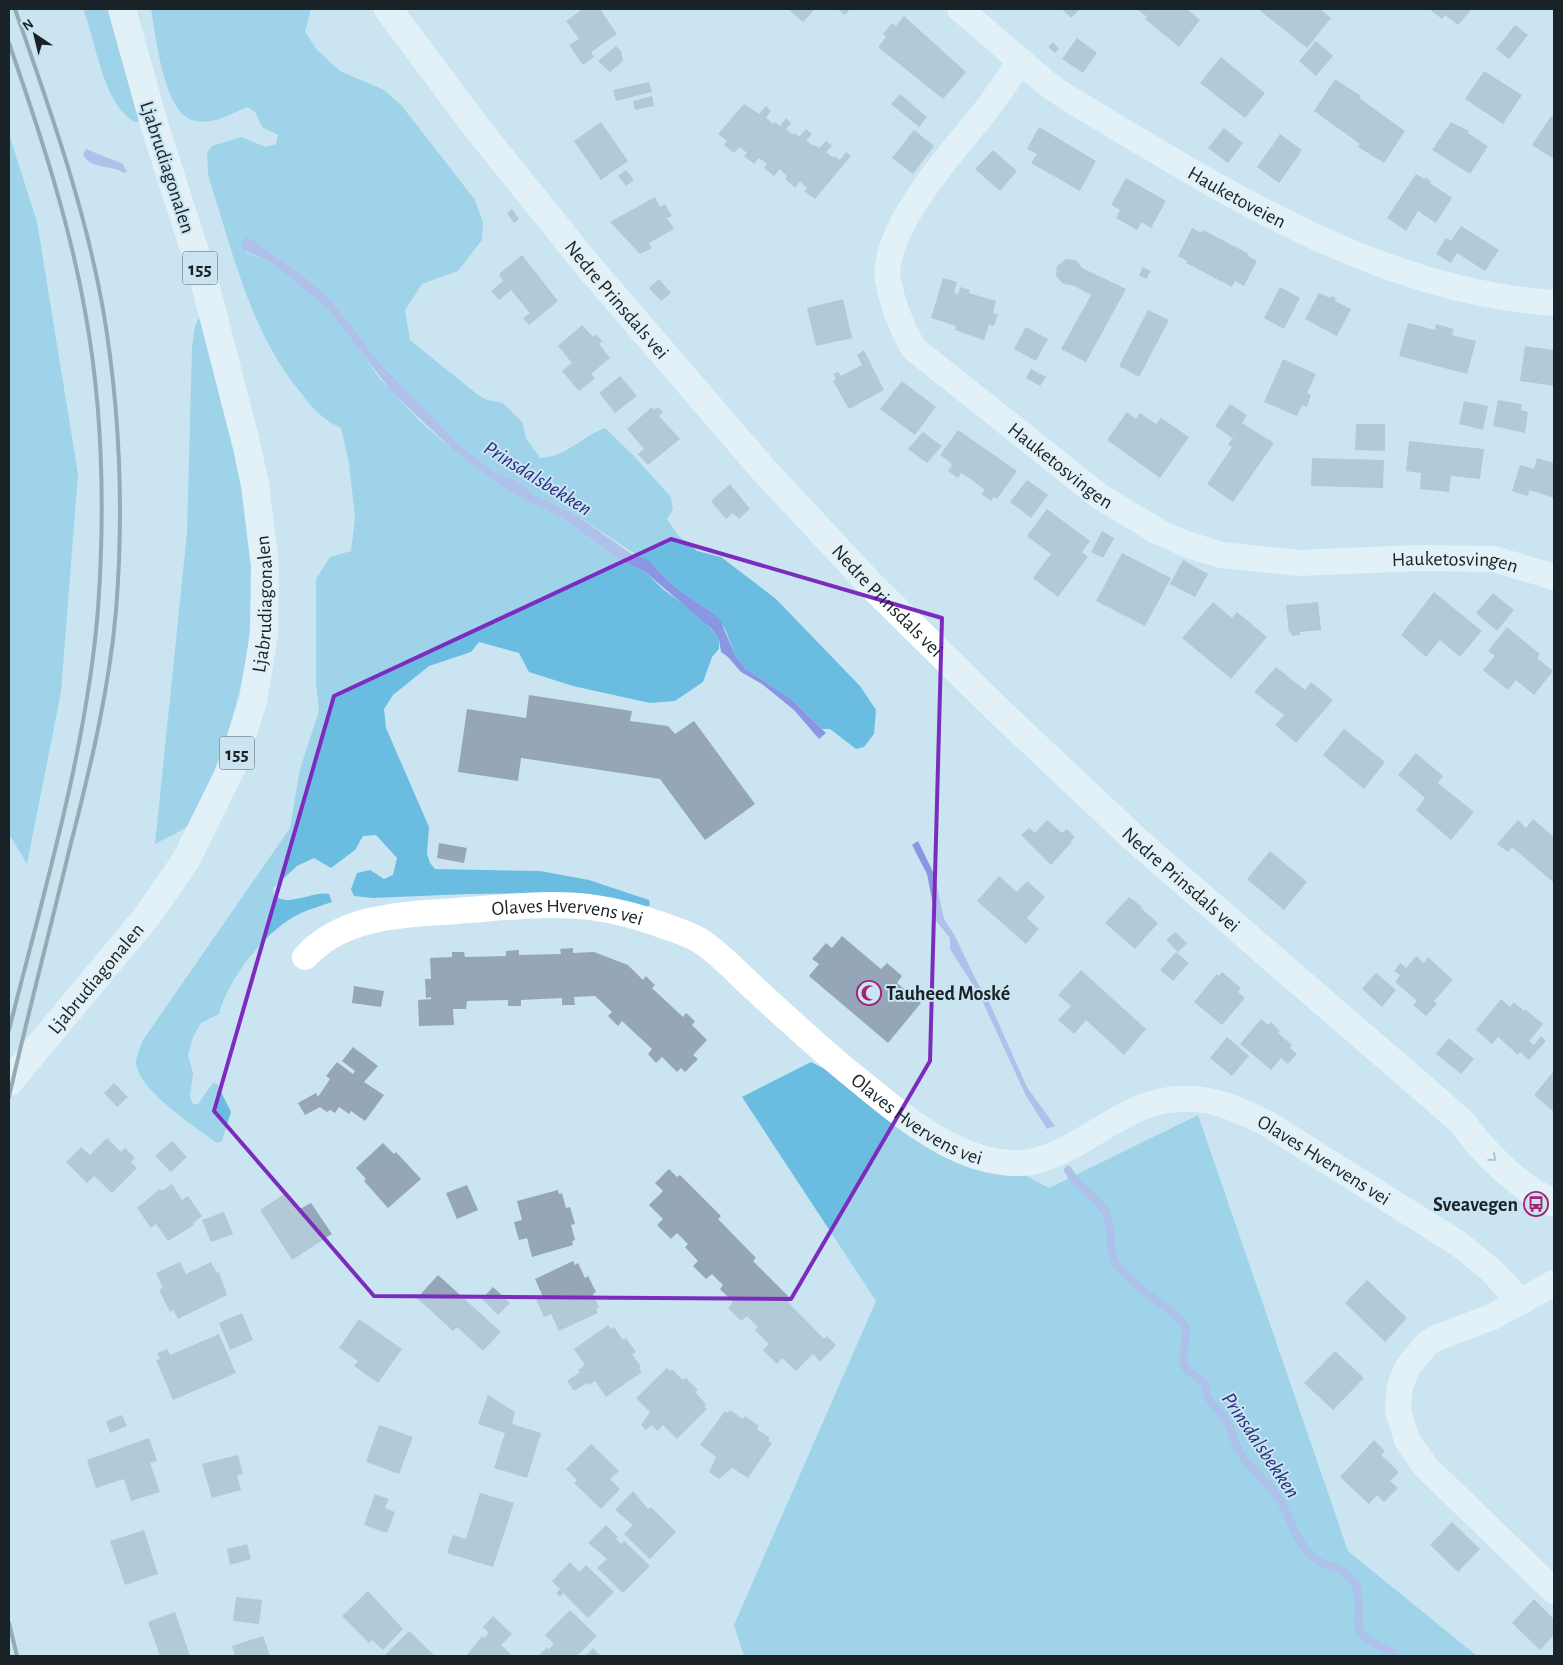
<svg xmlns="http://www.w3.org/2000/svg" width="1563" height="1665" viewBox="0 0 1563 1665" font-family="'Alegreya Sans',sans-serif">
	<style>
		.green { fill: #6abde0 }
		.water { fill: #8996e2 }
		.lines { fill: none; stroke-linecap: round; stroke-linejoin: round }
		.stream { stroke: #8996e2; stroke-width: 8 }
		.building { fill: #95a6b9 }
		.minor { stroke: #fff; stroke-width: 26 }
		.secondary { stroke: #fff; stroke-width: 28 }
		.primary { stroke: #fff; stroke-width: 28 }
		.rail { stroke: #55646b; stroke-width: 4 }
		.oneway { stroke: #989c9e }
		.marked { fill: none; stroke: #7b2cbf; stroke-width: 4; stroke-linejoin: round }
		.labels { text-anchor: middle; stroke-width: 4; stroke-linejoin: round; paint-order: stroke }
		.shield { fill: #cae5f1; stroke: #4e5d64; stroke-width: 1 }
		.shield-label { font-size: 19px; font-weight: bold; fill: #192327 }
		.street-label { font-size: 20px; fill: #192327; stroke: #cae5f1 }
		.poi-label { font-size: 20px; font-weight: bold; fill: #192327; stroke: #cae5f1; text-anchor: start }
		.water-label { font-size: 21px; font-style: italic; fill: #2b2c83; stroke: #cae5f1 }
	</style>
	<rect width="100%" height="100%" fill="#cae5f1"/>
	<path class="green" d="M83 9H110L139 121 135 122C103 105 96 41 83 9Z
		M151 9H311L305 32 317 50 340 71 384 90 402 106 475 200 483 222 482 240 458 271 422 284 405 310 410 340 478 395 487 400 503 403 522 422 526 438 540 458C566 457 581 437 605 428L632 454 671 497 673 510 667 519 678 535 697 551 721 557 776 599 860 686 876 710 874 734 864 747 856 749 830 729H822L791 699 746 669 736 657 725 629 710 611 676 588 655 567 576 515 533 494 518 481 494 472 460 445 381 364 333 302 303 275 254 241 246 252 273 264 330 311 341 323 380 379 421 422 454 451 495 482 528 502 562 518 620 560 645 572 664 590 703 619 719 639V649L712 657 703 682 675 701 650 703 573 686 529 672 519 653 479 642 471 652 429 666 393 695 384 709 386 728 429 827 427 854 430 863 435 869 540 871 589 880 649 900 650 905 646 907 571 893 468 894 373 898 354 896 351 889 357 873 370 870 384 879 393 875 397 858 376 835 363 836 355 850 331 868 314 858 297 866 273 888 274 896C291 907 312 891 329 894L332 902C321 906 309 909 299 914 266 930 228 979 219 1014L201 1023 193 1037 188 1055 193 1073 190 1096 193 1104H198L213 1083 217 1084 231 1112 222 1141 217 1143C196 1127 137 1090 136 1062 136 1056 141 1046 143 1040L290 828 300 769 319 711 316 683V579L330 557 351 551 355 518 349 463 341 428C320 418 311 406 297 388 248 326 232 249 208 175L207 153 212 146 241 137 266 147 276 144 278 135 262 127 255 112 247 107C231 114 211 126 192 120 163 110 156 35 151 9Z
		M9 134 37 222 78 474 61 692 27 864 9 834Z
		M201 316C219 393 245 470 251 549 256 616 246 683 223 746 216 765 203 808 190 823 183 832 165 838 155 844L187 533 192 347C194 337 193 323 201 316Z
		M811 1062 1049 1188 1198 1115 1348 1551 1477 1656H744L734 1625 876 1301 742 1097Z"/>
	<path class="water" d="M86 149 123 164 127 172 124 173C113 165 88 169 83 154Z
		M245 237 254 241 303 275 333 302 381 364 460 445 494 472 518 481 533 494 576 515 630 553 648 560 676 588 710 611 720 620 736 657 746 669 791 699 826 733 819 739 794 710 762 684 741 672 728 657 721 652 719 639 710 627 645 572 620 560 562 518 528 502 495 482 454 451 391 391 330 311 273 264 242 249 241 245Z
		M918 841 934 874 944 919 955 936 978 984 987 997 1027 1087 1055 1126 1047 1129 1026 1096 980 996 950 949V938L936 921 927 874 912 845Z"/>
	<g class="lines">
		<path class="stream" d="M1068 1170C1077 1189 1098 1197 1106 1213 1115 1231 1106 1252 1119 1268 1137 1291 1171 1306 1186 1327L1183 1363 1187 1370 1205 1383C1206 1405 1217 1405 1227 1422 1232 1431 1234 1443 1240 1453 1250 1468 1264 1479 1275 1493 1289 1511 1293 1537 1311 1556 1321 1566 1341 1565 1353 1581 1365 1598 1354 1621 1361 1633 1369 1645 1386 1644 1395 1656"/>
	</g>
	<path class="building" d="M583 9H600L617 34 591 52 594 57 583 65 569 45 579 39 566 21Z
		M788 9H815L803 22Z
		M840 9H850L845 15 839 10Z
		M1062 9H1080L1071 18Z
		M1137 9H1187L1200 20 1179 47 1145 19 1147 17Z
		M1258 9H1320L1331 18 1307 48Z
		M1429 9H1472L1458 25 1445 15 1442 19Z
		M904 16 966 72 943 99 878 47 886 37 883 34 892 23 896 26Z
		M1515 25 1528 35 1509 59 1496 49Z
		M1077 38 1097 53 1083 73 1062 59Z
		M1316 41 1333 56 1316 76 1299 61Z
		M1053 42 1059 49 1055 53 1048 47Z
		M616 46 621 51 623 61 610 72 598 61Z
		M1221 57 1265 93 1245 118 1200 83Z
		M1484 71 1522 95 1503 124 1465 99Z
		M1335 79 1361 96 1359 98 1405 131 1384 163 1358 147 1360 144 1314 111Z
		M649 82 652 92 616 101 613 90Z
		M900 94 927 117 919 127 891 104Z
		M652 96 654 106 635 110 633 101Z
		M744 104 759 114 766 106 771 111 766 118 773 124 775 122 780 126 786 118 791 123 786 129 793 135 795 133 799 137 806 129 812 134 806 140 813 146 815 145 819 148 826 141 832 146 826 152 834 158 835 156 840 160 846 152 851 156 815 199 804 191 807 188 800 181 795 188 785 179 787 176 780 169 774 176 764 168 767 164 759 158 754 164 744 156 747 153 740 147 734 153 724 145 727 141 718 134Z
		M1551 116 1554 118V159L1532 145Z
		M601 122 628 161 601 180 574 141Z
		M1451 122 1469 131 1468 133 1488 146 1470 174 1432 150Z
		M1039 127 1096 161 1080 191 1031 163 1037 154 1027 149Z
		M1224 128 1243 143 1228 163 1208 148Z
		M914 130 934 146 913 174 892 158Z
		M1280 134 1302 150 1295 161H1291L1294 162 1279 183 1257 167 1271 147H1275L1272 146Z
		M993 150 1017 171 1000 191 975 169Z
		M626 170 634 180 626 186 618 176Z
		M1416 174 1424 179 1425 177 1431 181 1430 183 1452 198 1436 223 1418 211 1406 231 1387 218Z
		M1126 178 1166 201 1151 228 1142 222 1137 230 1116 218 1120 210 1111 205Z
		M655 197 660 207 665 204 672 216 667 218 674 229 649 243 652 248 640 254 610 222Z
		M512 209 519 219 514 223 507 213Z
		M1461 226 1499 250 1485 271 1457 253 1451 263 1436 254 1446 238 1451 241Z
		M1192 228 1201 233 1203 230 1249 254 1248 256 1257 261 1244 286 1235 281 1232 287 1186 263 1187 261 1178 256Z
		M522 255 558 301 529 325 523 318 530 313 511 290 499 300 491 291 503 281 499 274Z
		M1066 259 1076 260 1082 268 1126 289 1086 362 1061 349 1091 295 1072 285 1063 284 1056 276 1057 266Z
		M1143 267 1151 271 1146 279 1139 275Z
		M943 278 957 282 954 293 958 294 960 287 970 290 969 293 996 301 993 313 998 314 994 326 989 325 984 340 955 330 956 326 931 318Z
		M659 279 671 293 661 301 649 288Z
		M1280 287 1300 298 1284 329 1264 318Z
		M1319 293 1330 298 1332 296 1336 299 1335 301 1351 309 1337 336 1305 319Z
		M843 299 852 338 816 346 807 308Z
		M1148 310 1169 320 1139 377 1119 366Z
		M1408 323 1435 330 1436 324 1454 329 1452 335 1476 341 1467 374 1399 356Z
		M582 325 593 337 596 334 602 341 599 344 610 358 591 374 595 378 579 391 562 371 572 363 558 346Z
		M1026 327 1048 339 1036 361 1014 349Z
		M1525 346 1554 350V386L1520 381Z
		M864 350 884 390 849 409 833 381 836 379 833 374 838 372 841 376 862 365 857 355Z
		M1283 359 1316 374 1307 393 1311 395 1307 407 1302 405 1297 416 1264 402Z
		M1031 369 1046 377 1040 386 1026 378Z
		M620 376 637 396 615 413 599 393Z
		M902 381 936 407 915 435 880 409Z
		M1498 400 1522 404 1521 410 1528 412 1525 433 1493 426Z
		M1464 401 1488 406 1483 430 1459 424Z
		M1230 404 1247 415 1242 423 1274 443 1233 502 1207 484 1232 447 1228 445 1238 430 1232 438 1215 426Z
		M652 407 654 410 658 407 663 412 659 416 680 439 648 465 638 454 644 449 627 429Z
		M1127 412 1136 419 1140 413 1156 424 1161 418 1189 437 1160 478 1107 440Z
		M1356 424H1385V451L1355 450Z
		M958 430 1017 471 997 499 994 497 991 501 981 494 985 490 972 480 961 473 958 478 948 471 952 466 950 462 940 455Z
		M923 432 942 446 927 463 908 449Z
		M1409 441 1484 449 1480 479 1451 476 1449 492 1420 489 1421 473 1406 471Z
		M1312 458 1384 460 1383 488 1311 486Z
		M1537 458 1554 463V498L1529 490 1528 496 1512 491 1520 465 1534 469Z
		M1027 480 1048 495 1031 518 1010 502Z
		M730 484 750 509 739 519 733 513 726 519 711 501Z
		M1047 509 1090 541 1082 552 1088 557 1058 597 1033 578 1051 554 1027 536Z
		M1102 531 1114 538 1103 558 1091 552Z
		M1122 553 1171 578 1145 626 1096 601Z
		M1183 560 1208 574 1195 597 1170 584Z
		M1434 592 1482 631 1460 657 1440 640 1426 657 1401 635Z
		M1493 593 1514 610 1497 631 1476 613Z
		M1213 602 1232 618 1237 612 1267 637 1231 679 1182 638Z
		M1318 602 1321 630 1300 632V635L1292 636 1291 632 1289 633 1286 605Z
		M1507 627 1540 654 1537 658 1553 671 1534 695 1516 680 1508 690 1483 670 1495 656 1488 651Z
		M1276 667 1305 690 1311 682 1333 700 1296 743 1275 725 1284 715 1254 692Z
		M529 695 632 711 630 721 668 726 675 734 694 721 755 804 705 840 660 779 521 758 518 781 458 772 467 709 526 718Z
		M1344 729 1385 762 1364 789 1323 755Z
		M1416 753 1443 776 1438 783 1474 812 1451 840 1416 810 1425 798 1398 775Z
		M1533 819 1554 837V883L1512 847 1508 852 1497 844 1518 820 1526 828Z
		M1047 820 1062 833 1067 829 1075 837 1071 841 1072 842 1051 865 1021 835 1029 828 1035 833Z
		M439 843 467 848 464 863 437 858Z
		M1270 851 1307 882 1284 910 1247 879Z
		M999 876 1017 892 1027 881 1045 897 1027 918 1039 929 1026 944 977 901Z
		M1129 897 1142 907 1141 908 1158 923 1135 949 1105 923Z
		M1175 932 1187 943 1178 952 1166 940Z
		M842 936 881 969 887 963 902 976 897 983 921 1003 888 1043 809 976 819 964 812 959 826 943 832 948Z
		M573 948V953L594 952 628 965 643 980 646 976 655 985 652 988 683 1017 686 1013 695 1021 692 1025 707 1040 693 1055 698 1059 685 1072 681 1068 677 1072 662 1057 656 1063 648 1054 652 1049 622 1021 618 1026 608 1016 612 1012 595 996 574 997 575 1005H562V998L521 1000V1006H508V1000L467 1001 466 1009H453L454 1025 419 1026 418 1000 431 999V997L426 998 425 979H431L430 958 452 957V952H464L465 957 506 956V951L519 950V955L561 954 560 949Z
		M1176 952 1189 963 1173 981 1160 970Z
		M1416 956 1424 963 1428 957 1453 980 1434 1001 1437 1004 1426 1016 1413 1005 1417 1001 1395 982 1400 975 1394 971 1400 963 1406 968Z
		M1081 970 1146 1029 1124 1055 1086 1020 1074 1034 1058 1020 1071 1006 1058 995Z
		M1222 972 1241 988 1238 992 1245 998 1222 1025 1194 1002 1217 974 1219 976Z
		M1376 973 1396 990 1382 1007 1362 989Z
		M354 986 384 991 381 1007 352 1003Z
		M1501 999 1510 1007 1514 1002 1524 1011 1525 1009 1543 1024 1529 1041 1534 1045 1541 1036 1546 1041 1529 1060 1520 1052 1518 1055 1498 1037 1492 1044 1476 1030Z
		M1261 1019 1268 1025 1271 1022 1280 1031 1278 1033 1292 1045 1290 1048 1297 1054 1288 1064 1281 1058 1271 1070 1240 1044Z
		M1227 1037 1249 1056 1232 1076 1210 1058Z
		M1449 1038 1474 1059 1461 1074 1436 1054Z
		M353 1047 378 1066 364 1082 384 1095 365 1121 351 1111 349 1114 339 1107 335 1113 330 1110 327 1112 320 1107 305 1115 298 1103 316 1093 318 1097 330 1079 326 1076 337 1062 353 1074 355 1071 342 1061Z
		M1554 1071V1112L1534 1095Z
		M114 1083 128 1097 117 1107 104 1093Z
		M107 1138 121 1152 125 1148 135 1158 131 1162 137 1168 112 1193 94 1176 87 1183 66 1162 81 1147 90 1155Z
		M172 1141 187 1157 171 1172 155 1156Z
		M383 1143 394 1154 396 1152 421 1179 388 1208 364 1181 366 1179 356 1168Z
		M669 1169 677 1177 680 1175 721 1216 718 1219 756 1258 753 1261 791 1299 788 1302 824 1339 827 1336 836 1345 820 1362 813 1354 796 1371 782 1358 777 1364 763 1350 769 1344 755 1330 758 1327 747 1316 741 1321 728 1308 733 1302 720 1289 723 1285 712 1274 706 1279 693 1266 698 1261 685 1247 688 1244 677 1233 671 1239 657 1225 663 1219 649 1205 663 1191 655 1183Z
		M172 1184 182 1200 188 1196 202 1216 193 1223 194 1225 168 1241 156 1224 151 1228 137 1208 160 1189 162 1191Z
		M467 1185 478 1210 457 1219 446 1193Z
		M558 1190 559 1194 562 1193 566 1208 570 1207 575 1224 571 1225 575 1240 572 1241 573 1245 532 1257 527 1238 519 1240 516 1230 514 1222 522 1220 517 1201Z
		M287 1192 300 1209 311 1203 332 1234 292 1260 260 1210Z
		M224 1212 233 1234 211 1242 202 1220Z
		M573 1261 575 1265 578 1263 585 1278 588 1276 596 1292 593 1294 599 1308 596 1309 598 1313 559 1331 551 1314 544 1317 540 1308 536 1300 543 1297 535 1279Z
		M180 1262 186 1274 211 1262 217 1273 219 1272 227 1295 178 1319 173 1310 170 1312 159 1290 163 1288 156 1273Z
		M438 1275 501 1332 483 1351 457 1327 453 1331 417 1298Z
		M1367 1280 1407 1318 1385 1342 1345 1303Z
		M493 1287 510 1303 498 1315 482 1299Z
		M242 1313 253 1340 230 1350 219 1323Z
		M359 1319 402 1349 378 1383 354 1366 358 1361 339 1348Z
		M608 1325 611 1329 614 1327 623 1340 626 1338 636 1352 632 1354 641 1367 639 1368 642 1372 606 1397 595 1381 589 1385 587 1383 574 1391 567 1381 580 1372 578 1370 585 1365 574 1349Z
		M219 1334 236 1373 173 1400 156 1360 160 1359 157 1353 167 1349 170 1355Z
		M1335 1351 1364 1378 1333 1410 1304 1383Z
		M667 1368 670 1371 672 1369 683 1380 686 1378 698 1390 695 1392 706 1404 704 1406 707 1409 677 1439 663 1425 658 1431 651 1425 646 1430 641 1425 650 1412 636 1398Z
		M488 1395 515 1412 512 1424 541 1433 527 1478 494 1468 505 1433 478 1424Z
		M730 1410 743 1419 745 1416 759 1426 757 1429 770 1438 768 1441 772 1443 748 1478 732 1468 719 1479 709 1472 716 1457 700 1445 725 1411 728 1413Z
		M122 1415 127 1426 110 1433 106 1421Z
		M379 1425 413 1437 399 1474 366 1462Z
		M149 1438 157 1461 150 1463 160 1492 131 1501 124 1479 96 1488 87 1460Z
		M1374 1440 1385 1451 1381 1455 1399 1472 1390 1481 1398 1488 1384 1502 1377 1495 1369 1504 1340 1477Z
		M591 1444 619 1471 610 1479 620 1489 601 1509 574 1483 577 1480 566 1469Z
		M238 1455 243 1474 237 1475 241 1490 212 1498 202 1464Z
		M633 1491 648 1509 651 1507 676 1532 650 1559 624 1534 633 1525 615 1510Z
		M480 1493 514 1503 493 1567 447 1553 453 1535 466 1539Z
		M375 1494 389 1499 385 1508 395 1512 387 1533 364 1525Z
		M1452 1522 1480 1549 1458 1572 1430 1545Z
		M606 1525 618 1537 616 1539 621 1544 624 1541 650 1566 623 1593 597 1568 607 1559 588 1543Z
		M144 1530 158 1574 125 1585 110 1541Z
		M247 1544 251 1559 230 1565 227 1549Z
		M570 1562 579 1572 586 1565 614 1592 588 1618 563 1593 560 1597 556 1593 560 1589 552 1581Z
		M368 1591 403 1629 383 1650 372 1640 369 1643 342 1616Z
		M236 1597 262 1600 259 1624 233 1621Z
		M1534 1599 1554 1619V1635L1540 1650 1512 1623Z
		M570 1610 597 1636 577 1656H538L547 1647 549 1649 554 1644 545 1635Z
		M175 1612 190 1656H160L148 1622Z
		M493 1616 512 1634 501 1645 513 1656H466L482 1636 484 1638 489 1633 483 1627Z
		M409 1631 435 1656H384Z
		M263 1636 270 1656H235L232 1646Z
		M593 1648 601 1656H585Z"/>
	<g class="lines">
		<g class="minor">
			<path id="s1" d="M960 9 1045 82 1066 97C1217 187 1374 291 1554 303"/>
			<path id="s2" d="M1021 61C1008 79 996 97 983 114 953 151 881 230 888 280 892 303 902 328 913 348L1099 496 1157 531 1186 544 1221 555 1299 563 1420 558 1494 559 1554 577"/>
			<path id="s3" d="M305 957C344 915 402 915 456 911 501 908 551 901 596 908 617 911 639 917 659 924 672 929 687 933 699 940 720 953 738 974 756 990 791 1022 825 1054 862 1083 895 1110 933 1142 975 1156 994 1162 1019 1166 1039 1160 1098 1142 1133 1090 1203 1100 1226 1103 1247 1114 1268 1124L1459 1244 1490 1269 1521 1302"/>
			<path d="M1554 1283 1492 1317 1436 1338 1427 1344 1407 1368 1400 1386 1398 1411 1407 1440 1425 1466 1554 1591"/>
		</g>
		<path class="secondary" id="s4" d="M388 9 477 128 589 267 762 468 871 585 1001 713 1137 841 1462 1122C1482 1151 1521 1190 1554 1203"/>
		<path class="primary" id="s5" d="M9 1082 148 915 186 860 232 767 253 701 264 635 265 566 255 485 247 447 204 280 155 127 122 9"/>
		<path class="rail" d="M9 43C39 130 69 220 85 311 103 409 105 510 98 609 87 748 43 895 9 1030
			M9 1097C28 1013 50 930 70 847 90 769 109 691 116 611 124 510 120 409 103 309 85 207 49 107 15 9
			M9 1623 17 1656"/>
	</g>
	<defs><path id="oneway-chevron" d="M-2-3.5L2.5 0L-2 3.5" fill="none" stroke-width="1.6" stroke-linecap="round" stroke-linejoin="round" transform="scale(1.25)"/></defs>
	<use class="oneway" href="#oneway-chevron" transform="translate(1493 1158) rotate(40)"/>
	<path d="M0 0H1563V1665H0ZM671 539 942 618 930 1061 791 1299 374 1296 214 1111 334 696Z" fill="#cae5f1" fill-opacity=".55" fill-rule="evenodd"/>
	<path class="marked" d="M671 539 942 618 930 1061 791 1299 374 1296 214 1111 334 696Z"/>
	<defs>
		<symbol id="mosque-ring" viewBox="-11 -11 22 22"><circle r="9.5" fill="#cae5f1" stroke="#a52372" stroke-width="1.5"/><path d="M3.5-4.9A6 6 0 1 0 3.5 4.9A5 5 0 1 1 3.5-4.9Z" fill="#a52372"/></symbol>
		<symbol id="bus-ring" viewBox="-11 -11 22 22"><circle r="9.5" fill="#cae5f1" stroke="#a52372" stroke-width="1.5"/><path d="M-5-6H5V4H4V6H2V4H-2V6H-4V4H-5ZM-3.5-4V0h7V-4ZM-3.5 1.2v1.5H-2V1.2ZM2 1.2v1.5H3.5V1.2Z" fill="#a52372"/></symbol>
	</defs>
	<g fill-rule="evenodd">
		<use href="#mosque-ring" x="855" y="979" width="28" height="28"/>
		<use href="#bus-ring" x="1522" y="1190" width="28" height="28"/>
	</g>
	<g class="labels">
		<g class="shield">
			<rect x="182.5" y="251.5" width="35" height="33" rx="4"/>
			<rect x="219.5" y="736.5" width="35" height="33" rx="4"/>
		</g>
		<g class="shield-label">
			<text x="200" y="275">155</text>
			<text x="237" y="760">155</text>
		</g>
		<g class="street-label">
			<text transform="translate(168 167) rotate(72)" y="7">Ljabrudiagonalen</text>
			<text dy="7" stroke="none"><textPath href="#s1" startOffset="336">Hauketoveien</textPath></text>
			<text dy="7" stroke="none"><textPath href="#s4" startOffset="370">Nedre Prinsdals vei</textPath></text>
			<text dy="7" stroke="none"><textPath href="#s2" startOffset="522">Hauketosvingen</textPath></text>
			<text dy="7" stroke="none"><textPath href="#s2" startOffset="942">Hauketosvingen</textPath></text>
			<text dy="7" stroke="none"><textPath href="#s4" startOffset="775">Nedre Prinsdals vei</textPath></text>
			<text dy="7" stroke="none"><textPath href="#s5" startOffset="555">Ljabrudiagonalen</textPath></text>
			<text dy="7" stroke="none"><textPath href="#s4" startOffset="1180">Nedre Prinsdals vei</textPath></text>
			<text dy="7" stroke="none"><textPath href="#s3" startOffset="274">Olaves Hvervens vei</textPath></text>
			<text dy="7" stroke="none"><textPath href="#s5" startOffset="135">Ljabrudiagonalen</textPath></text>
			<text dy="7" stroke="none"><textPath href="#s3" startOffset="694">Olaves Hvervens vei</textPath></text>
			<text dy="7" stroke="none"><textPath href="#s3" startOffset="1142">Olaves Hvervens vei</textPath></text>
		</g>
		<g class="poi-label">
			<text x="886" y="1000">Tauheed Moské</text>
			<text x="1518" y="1211" text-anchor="end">Sveavegen</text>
		</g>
		<g class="water-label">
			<text transform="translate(538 478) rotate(32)" y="7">Prinsdalsbekken</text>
			<text transform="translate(1261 1445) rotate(56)" y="7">Prinsdalsbekken</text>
		</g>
	</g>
	<rect width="1563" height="1665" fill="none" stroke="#192327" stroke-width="20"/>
	<g transform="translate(35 35) rotate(325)" stroke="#cae5f1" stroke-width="4" paint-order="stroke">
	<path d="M0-4L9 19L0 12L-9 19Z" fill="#192327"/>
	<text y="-8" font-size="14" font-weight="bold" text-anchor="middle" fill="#192327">N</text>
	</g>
</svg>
